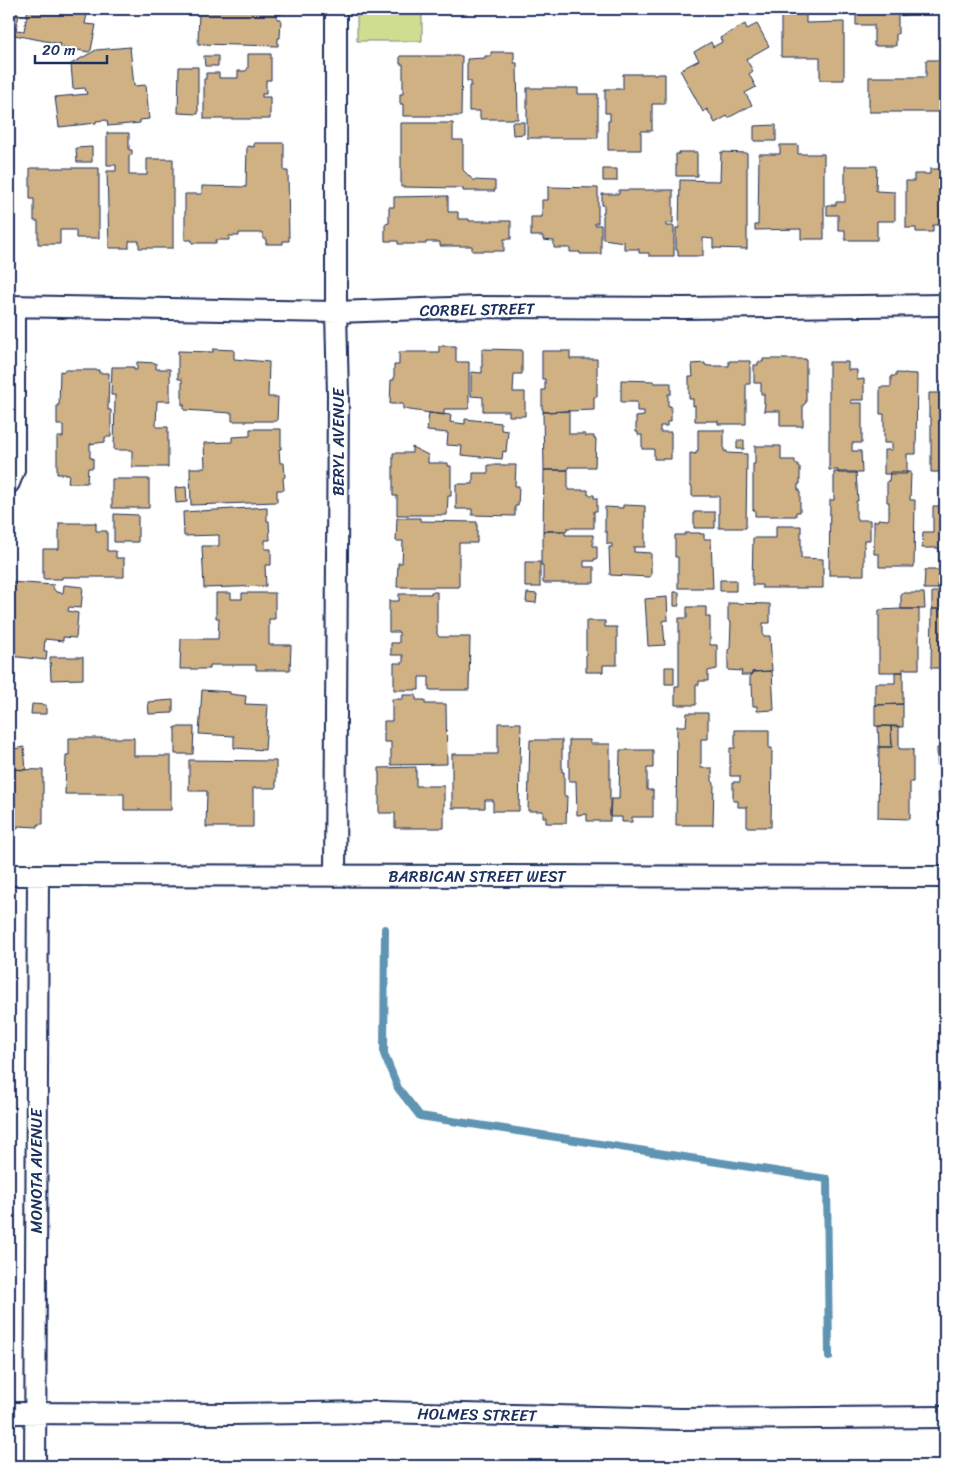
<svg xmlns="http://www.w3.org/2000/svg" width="954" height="1475" viewBox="0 0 954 1475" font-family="Sriracha,sans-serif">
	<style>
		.green { fill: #cfdd91; stroke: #758678 }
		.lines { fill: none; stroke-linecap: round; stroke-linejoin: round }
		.stream { stroke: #5e94b2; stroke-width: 8 }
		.building { fill: #cfb183; stroke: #1b2f5e }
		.minor-casing { stroke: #1b2f5e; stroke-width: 24 }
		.minor { stroke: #fff; stroke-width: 20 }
		.labels { text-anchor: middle; stroke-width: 4.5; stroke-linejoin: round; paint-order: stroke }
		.street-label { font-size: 16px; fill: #1b2f5e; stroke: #fff }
	</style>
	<rect width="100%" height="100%" fill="#fff"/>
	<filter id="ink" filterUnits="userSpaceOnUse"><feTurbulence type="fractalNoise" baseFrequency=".02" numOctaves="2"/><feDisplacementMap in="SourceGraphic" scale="10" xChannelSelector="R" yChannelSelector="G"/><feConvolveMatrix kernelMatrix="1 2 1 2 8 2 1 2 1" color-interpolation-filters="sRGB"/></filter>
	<g filter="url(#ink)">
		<path class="green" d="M357 9H422V41H357Z"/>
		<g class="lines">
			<path class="stream" d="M385 929 384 1054 398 1088 420 1116 827 1179 829 1357"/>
		</g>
		<path class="building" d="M28 9H88L85 24 96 25 91 50 89 52 60 47 61 44 9 34V13L19 14 16 30 24 31Z
			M199 9H282V14H277V19H281L280 38H278V46L198 44Z
			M781 9H806V23L844 22V80H820V57H781Z
			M856 9H906V15H898V34H896V46H874V25H856Z
			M745 24 747 29 757 24 769 46 746 59 753 71 749 74 756 87 745 93 752 105 728 118 727 116 715 123 707 109 703 112 680 70 699 60 694 52 711 42 713 47 722 42 720 38Z
			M130 47 134 86 146 85 149 119 140 120V123L108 126 107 120 96 121V123L59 127 55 97 87 94 85 88 73 89 71 64 96 50Z
			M491 52H514V63H517L518 119H480V111H469V86H471V81H467V59L485 58V56H491Z
			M248 54H271V80H266V94H262V97H270V119H204V79H206V73H219V78H238V71H246L248 68Z
			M204 56H218V66H205Z
			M400 56H462L461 116H403V104H400V94H403V64H400Z
			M926 60H945V112H869V77H926Z
			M179 67H198V114L178 113Z
			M623 74H665V104H652V131H641V150H608V121H610V113H605V89H623Z
			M527 88H578V94H598V138H527Z
			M512 122H524V134L513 135Z
			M401 123H453V140H463V170L473 180 495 181V191H463V188L401 187Z
			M776 125V141H754V126Z
			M107 133H129V150H132V155H129V175H147V159H173V248H139V241H129V248H109L107 171H116V165H107Z
			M254 143H284V171H288L289 241H283V244H266V239H263V233H239V236H229V240H216V243H192V240H185V194H202V186L246 187 247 146 254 147Z
			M780 145H798V154H824V239H801V229L755 230V225H758L759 154H780Z
			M92 147V162H77L76 148Z
			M679 152H697V176H676V154H679Z
			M721 152 747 153V249L713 248V239L703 238V256H678V250H676V228H679L680 180 720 181Z
			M845 166H877L876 191 895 192V221H877V240H845V230H838V215H827V205H836V202H845Z
			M30 168H99V238H76V230H60V244H38V221H34V199H30Z
			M603 169H617V181H603Z
			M930 169H945V225H933V232H916V228H906V181H914V174H930Z
			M548 187 598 188V223H595V225H601V254H580V252H570V248H554V241L543 240V236H531V217H542V200H548Z
			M619 190H673V223H666V226H674V256H649V253H639V249H624V242L603 239V212H604V205H602V194H619Z
			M448 196V212H458V219H469V221H511V239H504V251H472V246H440V242H426V244H398V241H385V224L389 223V207H394V197Z
			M439 346H456V362H469V407L468 409H444V415L403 409V404H390L391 380H394V365H399V352H439Z
			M213 349 234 350V359L269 362 268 397H278L277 421H232V413L184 410V404L182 405V379H178V351L213 352Z
			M482 349 522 350V374H514L513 392H525V416H509V411H483V397L471 396V372L482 373Z
			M542 351H570V359H597V397H594V410L543 412V409H542V390H545V379H542Z
			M763 359H806V403L803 405V426H780V411H764L765 403H764V394H761V383H754V365H758V362H763Z
			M729 361H750V384H746V424H718V421H695V405L693 406V399H689V377H693L692 364 705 363V365L709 366H729Z
			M137 362 156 363V369H170V401H157L156 427H168V467H132V450H114L115 395H111L112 367H134V370H137Z
			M829 362H848V370H857V380L864 379V400H851V403H862V443H852V451H861L862 473H838V470H829Z
			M64 370H99V373H109L108 410H111V437H105V442L90 444V458H93V468H88L87 483H68L69 474H57V437H63V425H57V405H59L60 371 64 372Z
			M896 373 917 374 916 454H907V474H884V450H892V443H884V414H880V387H891V376H896Z
			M621 380 654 381V383H671V394H668V406H671V421L667 422V426H660V432H671V459H654V449H642V435H638V432H636V417L644 416V411H637V402H621Z
			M941 381H945V472H931V417L929 416V393H941Z
			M569 411V434H585V436H594V439H596L595 467H568V470H544L543 412Z
			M429 413 451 415 450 422 465 424V419L501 423V430L508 431 506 452 503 451 502 459 461 455 462 446 447 445 448 433 427 431Z
			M250 429H281V449H279L280 463H284L285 477 283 478 284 490H277V502L191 505 190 468H205L204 443 232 442V437L250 436Z
			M698 430H724V451H727V453L747 454 746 528H719V496H692V486H690V453L696 454V451H698Z
			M744 440V449H737V441Z
			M755 446H781V460H795V464H798V467H800V484H798V490H800V512H796V516H755V510H753V464H755Z
			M412 447 428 455V463H448V466H451V496H448L447 515H397V496H393V453H412Z
			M488 465H516L515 486H519L518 506H515V516L472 515V509H456V484H473V473H488Z
			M544 470H568V490H588V495H594V498H597V511H594V528H567V530L565 531H543Z
			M834 472H856L858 501H856V518L857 520H870V540H864V575H829L830 500H834Z
			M890 472H911L910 500H915L914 567H879V554H874V521H878V519L888 520 889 518V502H887V481H889Z
			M112 479H149V508H112Z
			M186 487 187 502 176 503 175 488Z
			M943 503H945V584H938V589H924L925 570H939V548H922L923 532H933V506H943Z
			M623 505 645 506V547H634V552L651 553V576L649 577 610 575 609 547H612V544H607V532H605V507L623 508Z
			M267 507V521H269L270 540H265V549H271V565H265L266 586 204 588 202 546H219V535L184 536 183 512Z
			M694 512H715V528H694Z
			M114 514 138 515V542H114Z
			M397 518H420V521L477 522V543H459V587H397L398 563H402L403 541H396Z
			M59 523H96V531H107V551H116V558H124V577H62V579H43V549H59Z
			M776 526H801V558L823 559V588H762V585H752L753 538H776Z
			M543 531H565V535H593V546H597V559H594V561H584V567H594V583H543V565H541V549H543Z
			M685 533H700V534H704V539H711L713 588H678V557H675V535H685Z
			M525 562H540V587H525Z
			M720 580H736V591H720Z
			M9 582 54 585 53 588 56 592 63 593 64 585 83 587 81 608 69 607 68 611 78 613 76 638 63 637V641L45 639 44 651H47L46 660 9 656Z
			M431 592H437V634L439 637H470L469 690H429V677H419V690H394V663H403V655H391V643H399V632H389V601H399V594H431Z
			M674 592H679V606H674Z
			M932 592H945V609H932Z
			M216 593H231V599H242V593H275V619H269V645H291L290 670H256V665H210V669H180L181 639H218L219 618H216Z
			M527 593 537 594 536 603 526 602Z
			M901 593H924L925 609H901Z
			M667 597 668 620 663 621 665 645 648 646 645 599Z
			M728 603 770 604V623H763V636H770L772 671 752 672V675H741L742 671 728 670V650L730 648 731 623 728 620Z
			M687 607H706V617H710V645H717V669L708 671V681H699V685H696V705H675V686H679V618H687Z
			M901 609H919V669H903V672H879V610Z
			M932 609H945V668H931Z
			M586 621H605V627H617V665H603V672H586Z
			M50 657H83V679L51 680Z
			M665 667H674V684H665Z
			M772 671 774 710 757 711V706H753L752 684 750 685V675H752V672Z
			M895 672H903V704L875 705V683H895Z
			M202 690 230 692V694L246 696 245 704 268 705 265 750 234 748V736L199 734Z
			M403 695H416V700H425V704H446L447 764 391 765V742H384V721H392V699H403Z
			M173 700V713L149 714 148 702Z
			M32 704 46 705V714H31Z
			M903 704V727L875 726V705Z
			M687 713H708V739H701V768H712V781L714 783 713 825H676L677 726H686Z
			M498 723H521L519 811H493V800H485V808H452V754H498Z
			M878 726H891L892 747H879Z
			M891 726H899V749H913V782H910V819L878 818 879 747H892Z
			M175 727H194L193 754H175Z
			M735 730H769V748H772L771 827H747V807H738V801H733V782H740V776H730V748H735Z
			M69 738H134V756H171V810H124V794H65L66 755H69Z
			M530 740H562V772H564V796H567L566 823H546V817H543V811H528Z
			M569 740H590V744H610V821H587V814L577 815 576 781H569Z
			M24 747 26 770 9 769V750Z
			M937 748H945V818H939Z
			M620 750H653V768H647V790H653V817H632V822H622V817H610L611 799H619Z
			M189 760 276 761V788H253V827H206L207 791H189Z
			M416 767V786H444V828H395V813H379V768Z
			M9 769 43 770V824H38V827L18 826V829L9 828Z"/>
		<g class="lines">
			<defs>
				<path id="minor" d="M9 306 336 312 479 307 684 308 945 305
					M9 483 14 470V306
					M9 875 945 877
					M335 876 338 395 336 312V9
					M9 1413 232 1414 379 1412 681 1419 945 1417
					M35 1466 38 875"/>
			</defs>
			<use href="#minor" class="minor-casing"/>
			<use href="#minor" class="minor"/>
		</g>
	</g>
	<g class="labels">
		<g class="street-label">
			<text transform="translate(477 309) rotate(-1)" y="6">CORBEL STREET</text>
			<text transform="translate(338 442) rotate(-90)" y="6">BERYL AVENUE</text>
			<text x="477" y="882">BARBICAN STREET WEST</text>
			<text transform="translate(36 1171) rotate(-90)" y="6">MONOTA AVENUE</text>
			<text transform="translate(477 1414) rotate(1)" y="6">HOLMES STREET</text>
		</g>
	</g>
	<rect width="954" height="1475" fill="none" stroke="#fff" stroke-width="30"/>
	<rect x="15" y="15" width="924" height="1445" fill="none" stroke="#1b2f5e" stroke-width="2" filter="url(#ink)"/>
	<path d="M35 55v8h72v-8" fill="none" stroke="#1b2f5e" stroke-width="2.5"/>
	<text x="42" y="55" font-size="15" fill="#1b2f5e" stroke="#ffffff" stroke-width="4" paint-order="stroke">20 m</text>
</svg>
